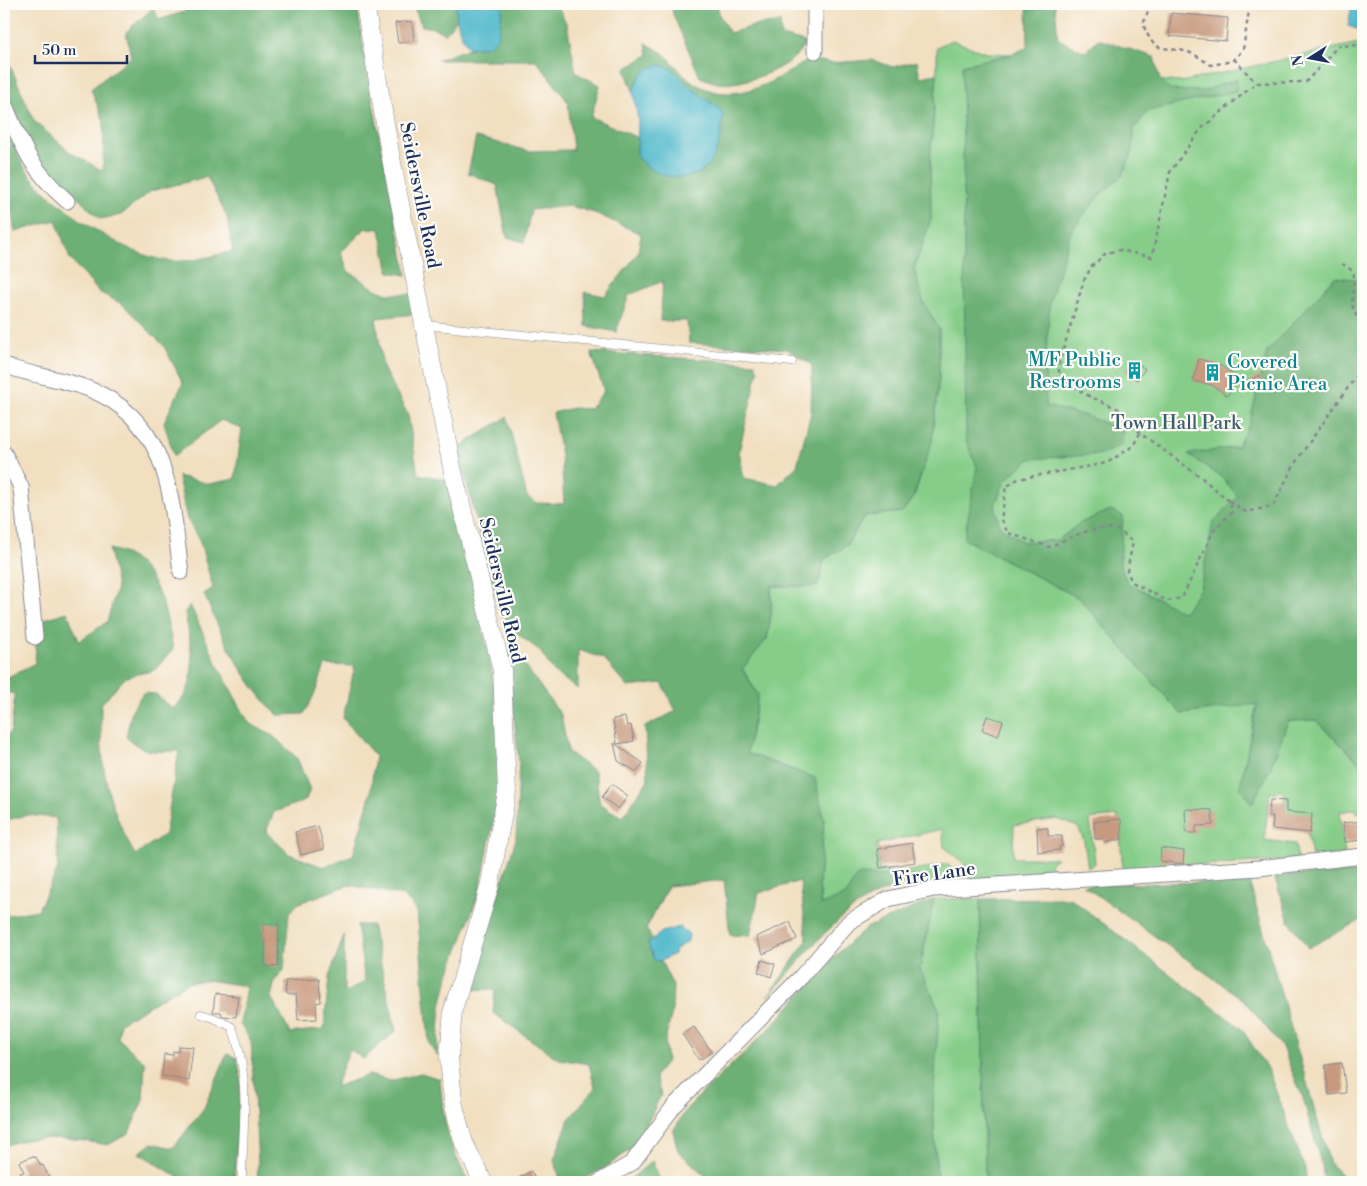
<svg xmlns="http://www.w3.org/2000/svg" width="1367" height="1186" viewBox="0 0 1367 1186" font-family="'Libre Bodoni',serif">
	<style>
		.green { fill: #85cd88; stroke: #507e73 }
		.forest { fill: #6cb074; stroke: #447069 }
		.water { fill: #4eb8cb; stroke: #347494 }
		.building { fill: #c79a7f }
		.lines { fill: none; stroke-linecap: round; stroke-linejoin: round }
		.service-casing { stroke: #86878f; stroke-width: 9 }
		.minor-casing { stroke: #86878f; stroke-width: 17 }
		.tertiary-casing { stroke: #86878f; stroke-width: 19 }
		.path { stroke: #86878f; stroke-width: 2.5; stroke-dasharray: 4 4; stroke-linecap: butt }
		.service { stroke: #fff; stroke-width: 8 }
		.minor { stroke: #fff; stroke-width: 15 }
		.tertiary { stroke: #fff; stroke-width: 18 }
		.labels { text-anchor: middle; stroke-width: 4.5; stroke-linejoin: round; paint-order: stroke }
		.street-label { font-size: 19px; fill: #1b2f5e; stroke: #fdfcf7 }
		.culture-label { font-size: 19px; fill: #0d838f; stroke: #fdfcf7; text-anchor: end }
		.park-label { font-size: 19px; fill: #3b5e6b; stroke: #fdfcf7 }
	</style>
	<rect width="100%" height="100%" fill="#fdfcf7"/>
	<filter id="ink" filterUnits="userSpaceOnUse"><feTurbulence type="fractalNoise" baseFrequency=".02" numOctaves="2"/><feDisplacementMap in="SourceGraphic" scale="10" xChannelSelector="R" yChannelSelector="G"/><feConvolveMatrix kernelMatrix="1 2 1 2 8 2 1 2 1" color-interpolation-filters="sRGB"/></filter>
	<filter id="wash" filterUnits="userSpaceOnUse"><feTurbulence type="fractalNoise" baseFrequency=".0096" numOctaves="4" result="noise"/><feDisplacementMap in="SourceGraphic" scale="20" xChannelSelector="R" yChannelSelector="G"/><feGaussianBlur stdDeviation="1.12" result="paint"/><feColorMatrix in="noise" values="0 0 0 0 0 0 0 0 0 0 0 0 0 0 0 0 0 1.4 0 .05"/><feComposite in="paint" operator="in"/></filter>
	<g filter="url(#wash)">
		<rect width="100%" height="100%" fill="#f1dfc0"/>
		<path class="green" d="M952 40 986 53 1012 54 962 65 1181 82 1363 42V601L1303 709 970 542 1079 598 1181 714 1257 703 1240 788 1270 769 1288 721 1315 720 1363 766V812L1357 813 1356 809 1340 812 1345 854 1312 857 1306 825 1285 817V797L1282 791 1270 793 1264 840 1295 844 1298 860 1123 869 1118 816 1090 819 1095 863 1088 868 1084 841 1078 827 1057 819 1014 825 1013 858H1057L1050 864 1054 874 1050 878 970 880 963 862 944 847 942 829 877 844 879 870 899 873 948 864 955 873 957 881 930 885 928 877 846 895 821 906 819 883 824 819 746 753 758 695 742 668 767 639 771 615V586H818L824 559 846 546 865 516 902 512 914 496 932 441 939 377V329L924 304 914 269 931 219 930 161 937 74V47Z
			M934 899H980L985 1182H937L933 1106 920 969Z"/>
		<path class="forest" d="M197 4H357C369 95 390 185 407 275L389 272 380 229 366 228 341 252 348 271 375 289 387 294H411L416 314 376 318 383 368 408 415 418 474 449 480 490 660 499 727V794L480 890 448 977 441 1006 437 1056 429 1043 417 911 404 896 349 885 299 903 289 913 284 970 275 981 271 997 290 1033 324 1029 329 977 344 935V993L365 982 357 925H372L396 1031 363 1059 350 1049 335 1087 369 1075 391 1081 421 1073 440 1079C443 1120 448 1146 469 1182H257L258 1163 251 1041 240 1024 246 986 207 980 187 983 120 1023 118 1038 145 1063 143 1100 129 1133 108 1145C75 1139 35 1133 4 1146V916L38 910 58 869 56 818 27 815 4 821V739L11 731 15 694 4 692V677H8L35 663 36 645 45 619 67 612 79 641 107 622 117 587 109 549C156 557 166 610 173 649L155 670 126 677 101 704C100 765 105 800 135 855L165 834 179 751C154 751 146 755 126 737L132 710 143 693 156 694 172 709C203 687 190 644 185 612L190 605 218 666 249 723 273 736 297 758 310 790 305 801 274 812 266 832 289 854 323 867 353 855 370 796 375 756 343 718 355 666 325 665 315 693 304 714 278 715C243 681 223 639 204 594L213 588 200 542 187 519 178 476 209 484 235 479 242 429 221 420 174 456 164 422 183 383 164 346 122 304 99 292 70 259 56 220 15 232 4 164V119C10 135 16 154 25 168 45 201 120 251 158 259 183 265 209 257 233 251L227 217 207 177 151 191 121 215 100 219 78 198 48 176 30 148 4 86V51L34 121 70 152 103 171 104 122 91 89 131 57 126 32 153 8 159 20 184 12Z
			M405 4H456L457 19 445 34 434 28 422 26 414 8Z
			M503 4H557L567 25 576 73 600 85 591 117 638 138 637 157C662 174 672 182 702 173L723 112 690 87 672 69 640 76 633 91 625 69 648 55 646 43C654 48 665 53 671 61 676 65 679 71 684 75 726 113 772 83 810 59L831 63 872 60 893 67 917 61 920 77 937 74 930 161 931 219 914 269 924 304 939 329V377L932 441 914 496 902 512 865 516 846 546 824 559 818 586H771V615L767 639 742 669 758 695 747 753 815 778 824 819 819 883 821 905 846 895 857 875 929 877 930 885C920 886 908 884 899 886 842 902 806 955 768 997L807 940 800 881 759 893 750 936 730 935 724 880 668 886 646 929 652 938 648 943 654 960 661 961 673 986 672 1012 665 1041 667 1061 655 1076 661 1095 637 1145 602 1170 576 1182H561L554 1160 569 1119 595 1088 589 1064 558 1059 493 1013 495 989 468 990 516 839 519 762 506 647 526 667 561 715 568 752 595 772 600 804 622 817 648 780 645 727 676 711 662 683 628 687 603 658 578 650V689L555 673 539 650 515 632 500 614 458 448 507 417 527 497 537 503 564 504 561 455 553 413 573 408 590 409 604 391 591 352 755 363 758 371 739 451 744 478 777 485 797 466 811 413 812 365 787 349 689 343 687 321H660L663 281 629 295 616 332 586 326 585 292 605 296 638 253 641 234 595 213 570 206 531 210 524 242 507 237 497 185 468 173 476 137 528 151 573 150 568 102 536 60H438L469 48 489 46 498 37Z
			M671 4H717L720 17 730 33 753 26 780 22 781 36 805 42C799 66 742 87 718 83 712 82 706 79 700 77L673 14Z
			M1027 4H1055L1058 39 1085 52 1098 39 1154 57 1160 80 1170 90 1203 91 1237 79 1236 91 1148 111 1134 129 1132 154 1122 176 1100 194 1071 231 1050 301 1045 368 1046 406 1083 415 1123 430 1122 445 1102 454 1030 459 1005 480 995 505 1000 527 1023 542 1058 540 1080 523 1111 510 1123 516 1120 565 1127 582 1183 612 1200 589 1213 522 1238 497 1223 478 1188 454 1237 447 1249 425 1267 352 1335 277 1363 280V766L1316 720 1288 721 1270 769 1252 804 1240 788 1257 704 1181 714 1079 598 964 539 977 467 966 441 962 65 1012 54 1028 47Z
			M1363 872V919L1308 948 1289 921 1274 876Z
			M1249 881 1330 1164 1349 1182H1324L1322 1167 1303 1098 1282 1047 1244 1000 1083 885Z
			M1070 898 1242 1029 1268 1070 1305 1169 1307 1182H985L980 899Z
			M934 899 920 969 939 1009 933 1106 937 1182H712L678 1151 673 1131 688 1107 777 1021 828 962 866 928Z
			M227 1054 237 1058 241 1079 234 1182H183L175 1175 139 1153 152 1143 173 1148 204 1108Z
			M652 1161 661 1182H627Z"/>
		<path class="water" d="M456 4H503L498 37 489 46 469 48C459 35 456 20 456 4Z
			M1352 4H1363V31L1348 26Z
			M661 65 672 69 690 87 723 112C722 142 715 179 678 177 659 176 650 170 637 157L638 120 633 91 640 76 650 67Z
			M680 927 689 934 688 941 675 950 674 954 661 961 654 960 648 943 662 932Z"/>
		<g id="blocks">
			<path class="building" d="M1171 13 1228 18 1226 41 1169 36Z
				M412 21 414 41 398 43 395 23Z
				M1199 359 1220 365 1240 379 1227 396 1212 385 1193 381Z
				M1133 360 1145 369 1137 380 1125 371Z
				M1259 375 1264 387 1255 392 1250 381Z
				M987 716 1003 721 998 736 982 730Z
				M625 717 627 726 631 725 634 741 617 744 613 719Z
				M614 743 643 763 637 772 618 761Z
				M612 784 628 796 618 809 602 797Z
				M1270 800 1286 801V812L1312 814 1310 833 1272 829 1273 816H1269Z
				M1185 809 1212 810 1213 825 1196 826V833H1186Z
				M1121 819 1122 839 1104 843V839H1095L1094 822Z
				M1363 821V840L1345 842 1343 823Z
				M318 826 324 849 301 855 295 832Z
				M1037 828H1048V836H1062V846L1059 847 1060 850 1038 852Z
				M912 843 915 862 880 868 877 849Z
				M1161 848 1184 851 1183 864 1160 861Z
				M790 922 797 939 763 954 756 937Z
				M263 924H279L278 967 265 966V940H263Z
				M762 960 775 964 771 977 758 972Z
				M319 979 321 1002 316 1003 317 1019 298 1020 296 995H286L285 981Z
				M215 994 238 996 236 1017 222 1016 221 1012H213Z
				M694 1027 712 1052 699 1060 682 1034Z
				M179 1046 193 1047 189 1081 162 1076 164 1054 173 1055V1051L178 1052Z
				M1342 1063 1346 1093 1329 1095 1325 1065Z
				M33 1156 34 1158 36 1157 41 1166 43 1165 51 1182H25L20 1173 24 1172 19 1162Z
				M531 1171 537 1182H512Z"/>
		</g>
	</g>
	<g filter="url(#ink)">
		<use href="#blocks" fill-opacity="0" stroke="#86878f" stroke-width="1"/>
		<g class="lines">
			<defs>
				<path id="service" d="M424 325 792 362
					M201 1014 214 1018 232 1027C252 1079 242 1128 242 1182"/>
				<path id="minor" d="M815 4V51
					M4 103C23 147 30 168 67 201
					M4 365C31 376 61 378 89 389 170 421 171 497 181 572
					M4 453 21 487 35 637
					M599 1182 632 1163 674 1106 801 977 849 922 888 899 934 889 1259 868 1363 856"/>
				<path id="tertiary" d="M365 4 390 153 453 472 502 670 507 792 489 888 453 1010 449 1057 453 1101 458 1122 464 1143 483 1182"/>
			</defs>
			<use href="#service" class="service-casing"/>
			<use href="#minor" class="minor-casing"/>
			<use href="#tertiary" class="tertiary-casing"/>
			<path class="path" d="M1151 4 1143 24C1155 53 1157 46 1184 51 1193 52 1203 61 1211 65L1232 61 1243 50 1250 4
				M1234 59 1256 83
				M1140 433 1133 446 1107 463 1018 479 1006 487 1001 520 1008 533 1049 547C1068 539 1096 523 1117 530 1123 532 1128 539 1133 542L1127 571 1132 582 1167 601 1182 598 1214 530 1233 511 1229 501 1246 512 1273 506 1295 463 1359 372 1363 332 1352 305 1354 272 1340 262
				M1229 501 1202 478 1140 433 1123 411 1089 396 1061 379 1058 367 1084 280 1092 266 1106 253 1120 250 1152 257 1170 172 1201 129 1256 83 1306 82 1338 46 1363 45"/>
			<use href="#service" class="service"/>
			<use href="#minor" class="minor"/>
			<use href="#tertiary" class="tertiary"/>
		</g>
	</g>
	<defs>
		<symbol id="building-bare" viewBox="-9 -9 18 18"><path d="M-4-6H4V6H1V3H-1V6H-4ZM-2.5-4.3h1.7v1.8h-1.7ZM.8-4.3h1.7v1.8H.8ZM-2.5-1h1.7V.8h-1.7ZM.8-1h1.7V.8H.8Z" fill="#0f9aa8" stroke="#fdfcf7" stroke-width="2.5" paint-order="stroke"/></symbol>
	</defs>
	<g fill-rule="evenodd">
		<use href="#building-bare" x="1122" y="358" width="25" height="25"/>
		<use href="#building-bare" x="1200" y="360" width="25" height="25"/>
	</g>
	<g class="labels">
		<g class="street-label">
			<text transform="translate(421 195) rotate(79)" y="7">Seidersville Road</text>
			<text transform="translate(503 590) rotate(77)" y="7">Seidersville Road</text>
			<text transform="translate(934 873) rotate(-8)" y="7">Fire Lane</text>
		</g>
		<g class="culture-label">
			<text x="1121" y="366">M/F Public<tspan x="1121" dy="22">Restrooms</tspan></text>
			<text x="1227" y="368" text-anchor="start">Covered<tspan x="1227" dy="22">Picnic Area</tspan></text>
		</g>
		<g class="park-label">
			<text x="1176" y="429">Town Hall Park</text>
		</g>
	</g>
	<rect width="1367" height="1186" fill="none" stroke="#fdfcf7" stroke-width="20"/>
	<g transform="translate(1310 58) rotate(259)" stroke="#fdfcf7" stroke-width="4" paint-order="stroke">
	<path d="M0-4L9 19L0 12L-9 19Z" fill="#1b2f5e"/>
	<text y="-8" font-size="14" font-weight="bold" text-anchor="middle" fill="#1b2f5e">N</text>
	</g>
	<path d="M35 55v8h92v-8" fill="none" stroke="#1b2f5e" stroke-width="2.5"/>
	<text x="42" y="55" font-size="15" fill="#1b2f5e" stroke="#fdfcf7" stroke-width="4" paint-order="stroke">50 m</text>
</svg>
